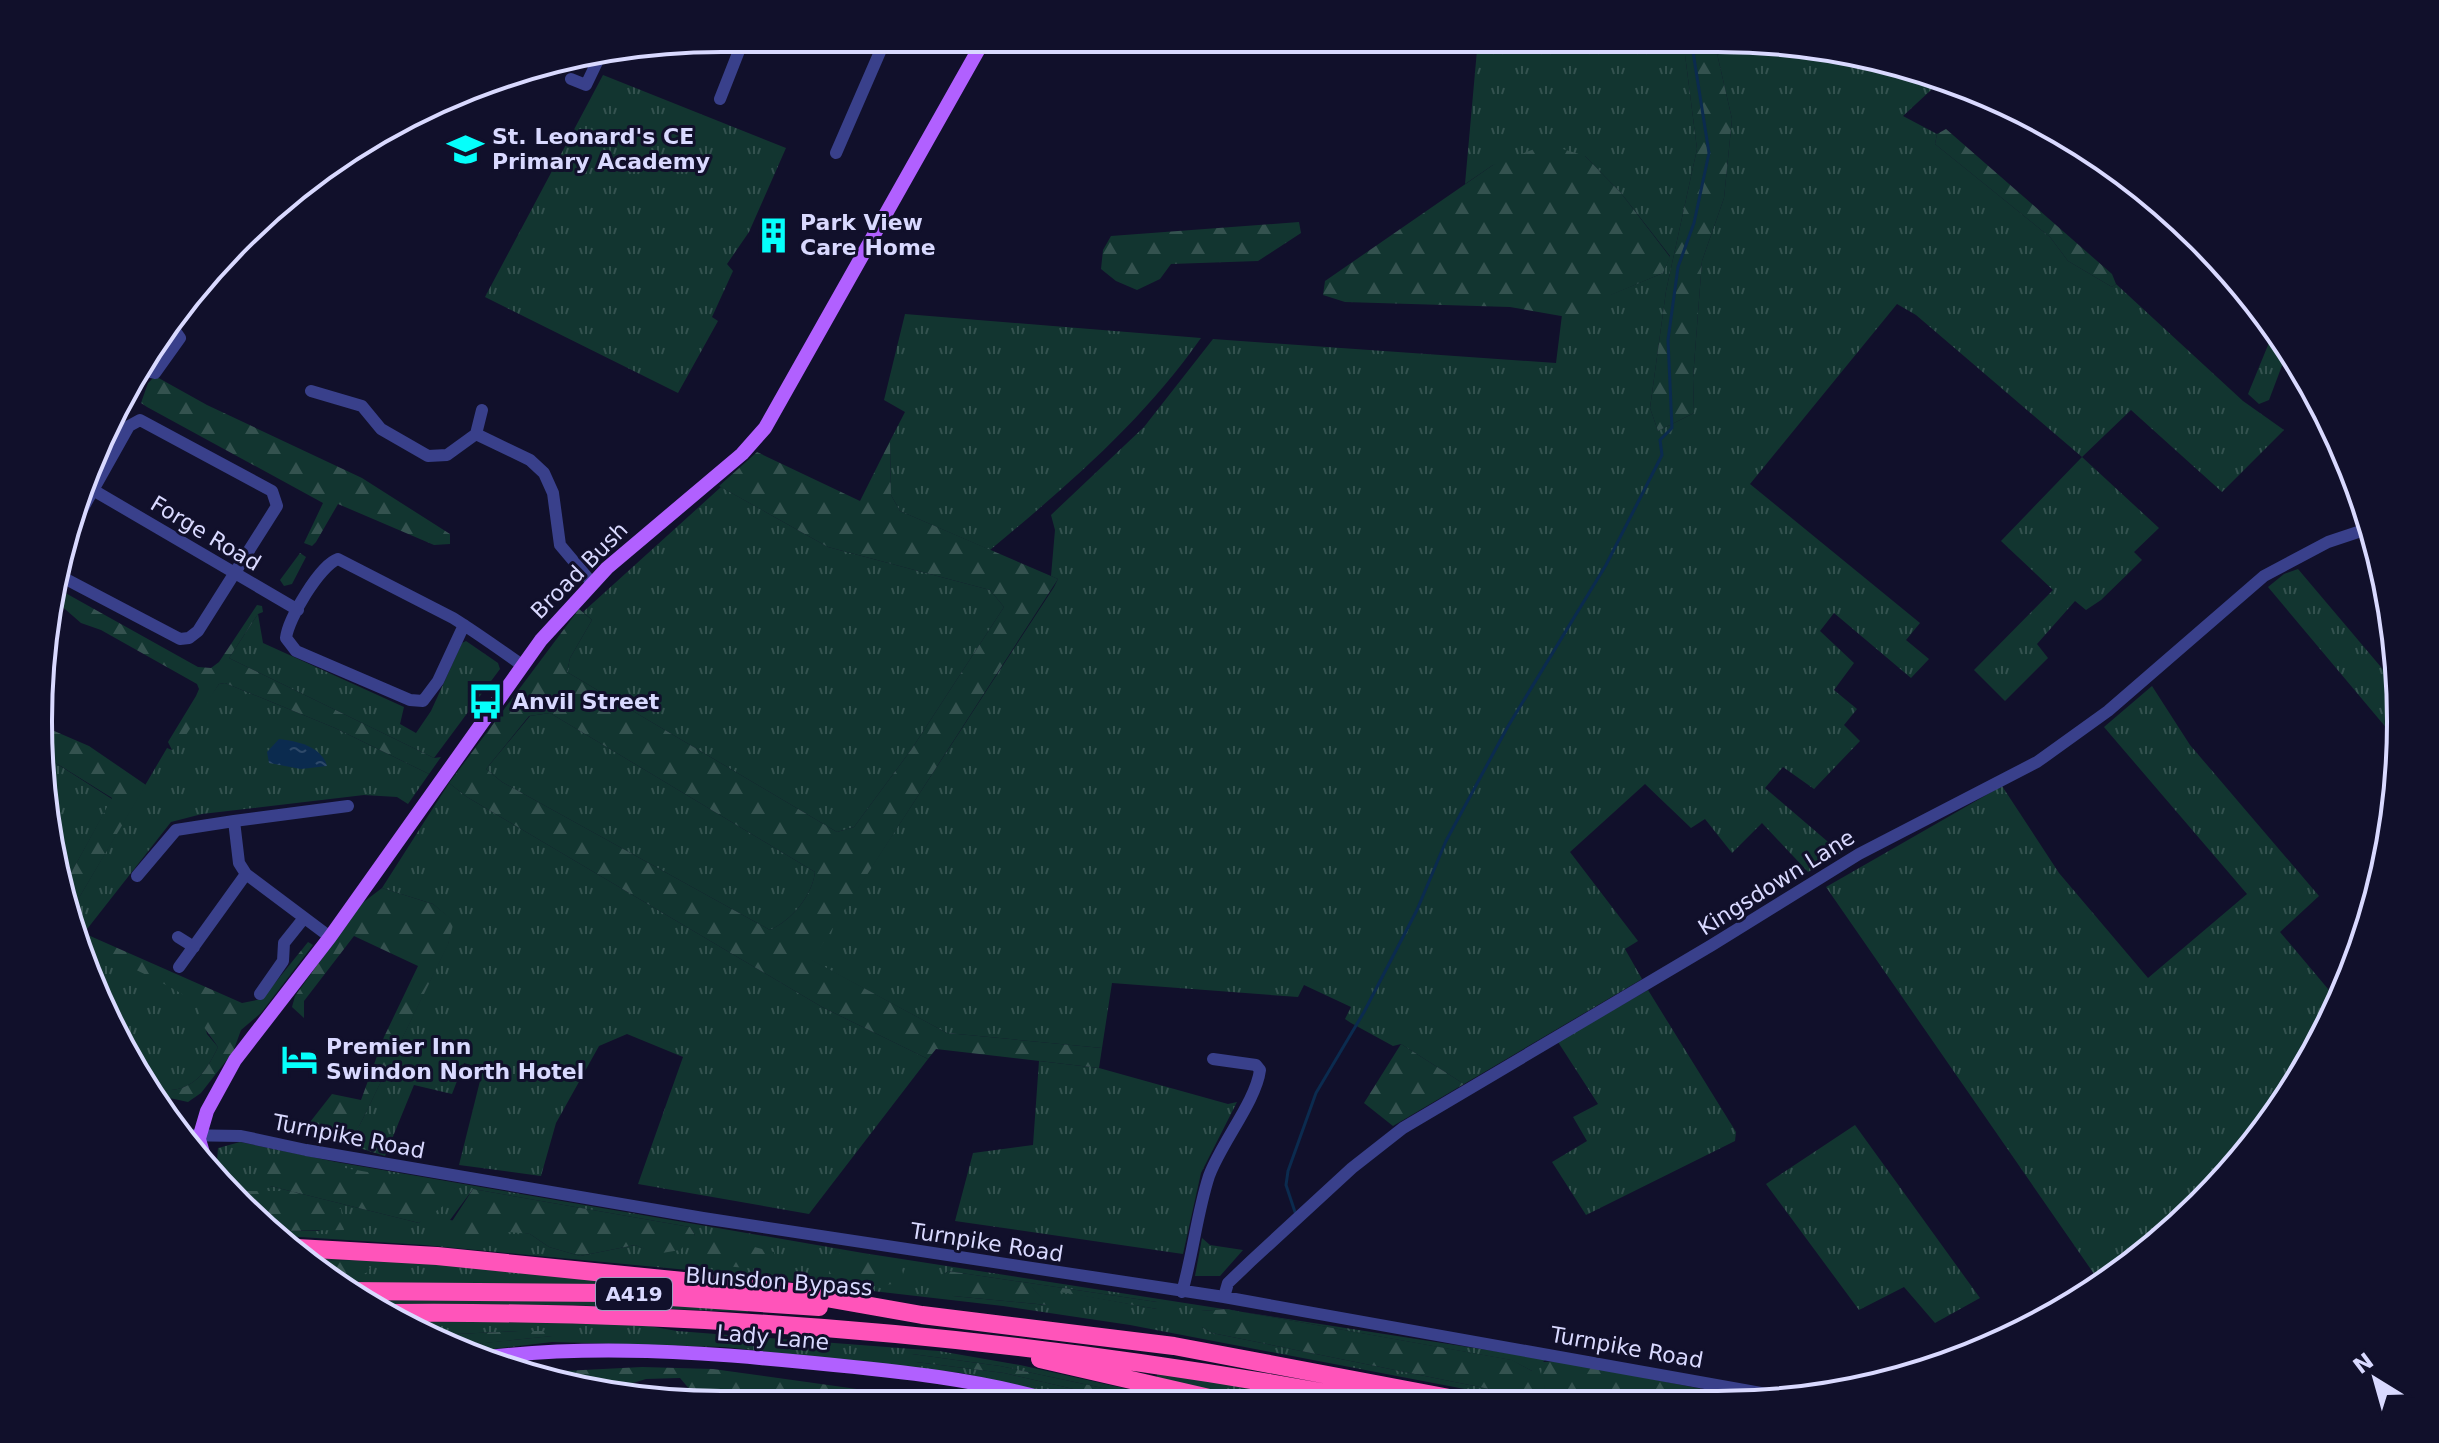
<svg xmlns="http://www.w3.org/2000/svg" width="2439" height="1443" viewBox="0 0 2439 1443" font-family="'DejaVu Sans',sans-serif">
	<style>
		.grass { fill: url(#grass-tufts); fill-rule: evenodd }
		.forest { fill: url(#forest-firs); fill-rule: evenodd }
		.water { fill: url(#water-ripples) }
		.lines { fill: none; stroke-linecap: round; stroke-linejoin: round }
		.stream { stroke: #0b2b4f; stroke-width: 3 }
		.minor { stroke: #39408b; stroke-width: 12 }
		.major { stroke: #b160ff; stroke-width: 14 }
		.highway { stroke: #ff54ba; stroke-width: 18 }
		.labels { text-anchor: middle; stroke-width: 6; stroke-linejoin: round; paint-order: stroke }
		.shield { fill: #11102b; stroke: #9d9dbf; stroke-width: 2 }
		.shield-label { font-size: 20px; font-weight: bold; fill: #d9d9ff }
		.poi-label { font-size: 22px; font-weight: bold; fill: #d9d9ff; stroke: #11102b; text-anchor: start }
		.street-label { font-size: 22px; fill: #d9d9ff; stroke: #11102b }
		.rim { fill: none; stroke: #d9d9ff; stroke-width: 4 }
	</style>
	<defs>
		<pattern id="grass-tufts" width="24" height="20" patternUnits="userSpaceOnUse" patternTransform="scale(2)"><rect width="24" height="20" fill="#123530"/><path d="M3 7l-1-3M5 7V3M7 7l1-3M15 17l-1-3M17 17v-4M19 17l1-3" fill="none" stroke="#34524f"/></pattern>
		<pattern id="forest-firs" width="22" height="20" patternUnits="userSpaceOnUse" patternTransform="scale(2)"><rect width="22" height="20" fill="#123530"/><path d="M5 1l3.5 6h-7zM16 11l3.5 6h-7z" fill="#34524f"/></pattern>
		<pattern id="water-ripples" width="26" height="14" patternUnits="userSpaceOnUse" patternTransform="scale(2)"><rect width="26" height="14" fill="#0b2b4f"/><path d="M2 4q2-2 4 0t4 0M15 11q2-2 4 0t4 0" fill="none" stroke="#2e4969"/></pattern>
	</defs>
	<rect width="100%" height="100%" fill="#11102b"/>
	<path class="grass" d="M1478 39H1683L1697 149 1666 291 1650 408 1658 431 1694 413 1693 378 1702 261 1724 198 1732 119 1716 49 1719 39 1763 40 1944 78 1903 116 1937 134 1935 144 2050 237 2068 261 2112 287 2116 284 2243 401 2284 430 2222 492 2131 410 2082 457 2159 528 2134 552 2142 560 2101 600 2086 610 2075 601 2037 644 2048 658 2005 701 1974 670 2053 590 2001 541 2082 457 1916 315 1897 304 1750 484 1920 623 1906 640 1929 659 1911 678 1834 613 1820 631 1854 663 1834 690 1857 709 1844 725 1860 741 1814 789 1783 767 1765 788 1841 853 1808 872 1762 823 1732 853 1705 819 1691 828 1645 784 1570 852 1638 941 1625 949 1642 979 1464 1084 1401 1044 1393 1046 1351 1023 1345 1019 1351 1007 1304 985 1298 997 1112 983 1102 1048 947 1033 811 960 1054 587 1058 579 1051 576 1055 530 1051 515 1144 427 1213 339 1556 363 1562 315 1663 273 1670 256 1621 193 1585 156 1493 165 1465 184Z
		M603 75 786 148 749 232 727 264 733 271 712 317 718 321 678 393 485 297Z
		M905 314 1201 338C1142 422 1068 485 990 550L900 511 891 495 890 441 905 412 884 400Z
		M2275 328 2289 347 2269 400 2259 404 2248 394Z
		M721 487 828 547 990 590 1004 607 911 750 854 827 837 832 567 672 570 658 592 620 583 612Z
		M2298 569 2397 686 2401 722 2399 743 2268 587 2284 574Z
		M258 614 263 643 404 707 400 724 416 733 431 711 462 643 466 641 498 663 500 669 434 758 229 658Z
		M225 683 335 728 429 774 408 804 397 797 364 795 202 814 171 822 84 933 72 928 70 913 167 748 172 750 219 684Z
		M2152 686 2190 745 2319 896 2280 932 2339 1002 2286 1102 2169 1235 2101 1284 1826 887 2002 786 2059 873 2148 978 2247 894 2104 727Z
		M550 713 815 872C812 896 792 920 770 930L502 782 486 769 530 716Z
		M43 755 112 799 65 884Z
		M449 783 467 797 822 1007 928 1059 809 1214 638 1184 683 1057 627 1034 599 1046 556 1123 541 1176 459 1165 483 1069 464 1063 452 1094 414 1085 385 1156 350 1145 448 944 453 921 433 904 382 888Z
		M74 936 178 989 201 1006 207 1034 218 1047C203 1078 189 1095 153 1089Z
		M1648 990 1736 1132 1735 1141 1586 1215 1552 1162 1587 1141 1573 1117 1598 1104 1558 1042Z
		M1039 1061 1099 1068 1228 1104 1237 1102 1201 1173 1183 1254 955 1221 973 1153 1033 1145Z
		M1855 1125 1980 1298 1935 1323 1904 1287 1859 1310 1766 1184Z
		M240 1142 336 1162 863 1253 1546 1359 1543 1362 1545 1389 1621 1403H1538L1130 1325 1003 1306 709 1272 424 1245 285 1236 279 1231H320L291 1191H236L216 1172 218 1148ZM270 1186 455 1188 419 1223ZM473 1189 690 1227 695 1235 656 1253 635 1245 580 1256 549 1247 530 1234 450 1220ZM948 1271 1157 1302V1309L1031 1286 1047 1305 953 1296 944 1274ZM1226 1309 1511 1360 1532 1371 1519 1395 1212 1333 1202 1327 1201 1311Z
		M1202 1238 1210 1245 1243 1250 1220 1276H1195Z
		M306 1257 451 1265 676 1289 334 1283 324 1273H365L360 1261 310 1260Z
		M357 1297 509 1298 748 1307V1312L570 1305H372Z
		M406 1321 626 1322 677 1331 939 1351 1020 1365 1190 1403H1173L1000 1366 912 1354 916 1362 1004 1373 1134 1403H1088L962 1373 724 1347 552 1342 468 1352 455 1346 552 1336 519 1331 433 1335Z
		M1157 1372 1345 1403H1255L1157 1380Z"/>
	<path class="forest" d="M1683 39H1719L1716 49 1732 119 1724 198 1702 261 1693 378 1694 413 1658 431 1650 408 1666 291 1697 149Z
		M1946 129 2112 274 2116 284 2112 287 2068 261 2050 237 1935 144 1937 134Z
		M1547 144 1585 156 1621 193 1670 257 1663 273 1611 295 1603 319 1584 320 1510 307 1345 302 1323 295 1325 281 1493 165Z
		M1299 222 1301 233 1258 261 1171 264 1160 279 1137 290 1116 281 1101 269 1103 250 1111 236Z
		M155 376 207 405 362 478 450 534V544L434 545 338 504 316 542 312 546 304 543 323 503 147 407 141 403 148 383Z
		M890 441 891 495 900 511 1058 579 812 960 947 1033 1102 1048 1099 1068 936 1049 928 1059 822 1007 467 797 449 783 579 609 592 620 570 658 567 672 837 832 854 827 911 750 1004 607 990 590 828 547 719 486 757 452 860 501ZM550 713 815 872C812 896 792 920 770 930L502 782 486 769 529 716Z
		M300 553 306 557 292 584 284 586 280 580Z
		M60 590 198 667 211 668 219 662 257 605 262 606 263 612 258 614 229 658 434 758 441 757 429 774 335 728 225 683 219 684 182 741 172 750 168 742 196 696 199 689 197 684 101 630 81 623 58 603Z
		M38 724 89 746 146 785 70 913 65 884 112 798 43 755Z
		M382 888 433 904 454 921 448 945 350 1145 307 1126 332 1094 361 1100 384 1037 418 966 354 936 304 1001V1018L292 1007 295 996 361 904Z
		M72 928 242 1003 262 999 308 942 313 945 261 1013 241 1030 233 1052 201 1093 188 1102 156 1095 153 1089C189 1095 203 1078 218 1047L201 1023V1007C162 977 114 964 74 936Z
		M1401 1044 1464 1084 1393 1126 1364 1103Z
		M274 1155 455 1188 449 1202 419 1223 270 1186C262 1172 264 1167 274 1155Z
		M473 1189 690 1227 695 1235 680 1250 656 1254 635 1245 580 1256 549 1247 530 1234 509 1232 482 1238 455 1237 447 1229Z
		M236 1191H291L341 1209 344 1230 279 1231Z
		M712 1236 774 1252 776 1262 769 1270 724 1266 698 1256 696 1246Z
		M835 1253 901 1265 903 1274 898 1283C877 1287 848 1289 829 1278V1260Z
		M310 1260 361 1261 370 1268 366 1273H324Z
		M948 1271 1157 1302 1161 1305 1157 1309 1032 1287 1048 1305 953 1296 945 1292 944 1274Z
		M1226 1309 1512 1360 1532 1371 1535 1383 1529 1394 1519 1395 1212 1333 1202 1327 1197 1319 1201 1311Z
		M519 1331H551L553 1336 455 1346 433 1335Z
		M912 1354 1000 1366 1173 1403H1134L1004 1373 916 1362 904 1357Z
		M1559 1361 1769 1402 1621 1403 1545 1389 1541 1374 1543 1362Z
		M642 1367 713 1369 864 1390 877 1403H701L680 1378 646 1379 610 1390 524 1373Z"/>
	<path class="water" d="M279 739C298 741 322 747 327 766L301 769 269 763 267 752Z"/>
	<g class="lines">
		<path class="stream" d="M1295 1212 1286 1185 1288 1171 1316 1093 1364 1012 1417 910 1446 841 1507 728 1606 565 1662 455 1660 440 1672 428 1668 340 1678 267 1694 223 1709 153 1691 39"/>
		<path class="minor" d="M571 79 586 85 599 58
			M720 99 744 38
			M836 153 886 38
			M141 377 146 371 155 373 180 338 170 324
			M311 391 362 406 381 429 428 456 447 455 476 434 530 460 544 473 553 493 560 545 592 583
			M476 434 482 410
			M93 490 298 610
			M62 577 180 639 189 638 198 631 277 506 272 491 140 420 129 426 69 533
			M464 625 438 681 423 701 410 700 296 651 286 638C288 619 320 565 338 559L453 618C477 633 499 649 522 665
			M137 876 176 830 234 821
			M178 937 194 947
			M330 937 246 874 239 863 234 821 348 806
			M179 967 246 874
			M260 994 283 961 284 943 304 918
			M178 1135 241 1136 306 1150 703 1218 1224 1297 1789 1398
			M1182 1292C1193 1254 1197 1213 1209 1176 1221 1143 1256 1101 1260 1070L1256 1065 1213 1059
			M1224 1297 1228 1283 1251 1261 1352 1168 1403 1128 1712 945 1859 854 2037 762 2108 711 2264 576 2328 542 2370 528"/>
		<path class="major" d="M198 1136 206 1163
			M195 1152 207 1111 235 1060 330 937 541 640 607 568 742 454 765 428 985 38
			M480 1358C592 1344 703 1352 814 1363 897 1371 980 1379 1060 1403"/>
		<path class="highway" d="M297 1248 437 1256 792 1292 922 1315 1174 1346 1476 1403
			M345 1291 610 1293 819 1307
			M388 1313C722 1310 1052 1340 1380 1403
			M1040 1359 1231 1403"/>
	</g>
	<defs>
		<symbol id="school-bare" viewBox="-9 -9 18 18"><path d="M0-5L7-2L0 1L-7-2ZM-4 1L0 2.5L4 1V4Q0 6-4 4Z" fill="#05fffb" stroke="#11102b" stroke-width="2.5" paint-order="stroke"/></symbol>
		<symbol id="building-bare" viewBox="-9 -9 18 18"><path d="M-4-6H4V6H1V3H-1V6H-4ZM-2.5-4.3h1.7v1.8h-1.7ZM.8-4.3h1.7v1.8H.8ZM-2.5-1h1.7V.8h-1.7ZM.8-1h1.7V.8H.8Z" fill="#05fffb" stroke="#11102b" stroke-width="2.5" paint-order="stroke"/></symbol>
		<symbol id="bus-bare" viewBox="-9 -9 18 18"><path d="M-5-6H5V4H4V6H2V4H-2V6H-4V4H-5ZM-3.5-4V0h7V-4ZM-3.5 1.2v1.5H-2V1.2ZM2 1.2v1.5H3.5V1.2Z" fill="#05fffb" stroke="#11102b" stroke-width="2.5" paint-order="stroke"/></symbol>
		<symbol id="hotel-bare" viewBox="-9 -9 18 18"><path d="M-6-4.5h1.5V1H6V5H4.5V3h-9V5H-6ZM-4 0a1.8 1.8 0 1 1 3.6 0ZM.5 0V-2.5h3Q6-2.5 6 0Z" fill="#05fffb" stroke="#11102b" stroke-width="2.5" paint-order="stroke"/></symbol>
	</defs>
	<g fill-rule="evenodd">
		<use href="#school-bare" x="440" y="124" width="51" height="51"/>
		<use href="#building-bare" x="748" y="210" width="51" height="51"/>
		<use href="#bus-bare" x="460" y="676" width="51" height="51"/>
		<use href="#hotel-bare" x="274" y="1034" width="51" height="51"/>
	</g>
	<g class="labels">
		<rect class="shield" x="596" y="1278" width="76" height="32" rx="6"/>
		<g class="shield-label">
			<text x="634" y="1301">A419</text>
		</g>
		<g class="poi-label">
			<text x="492" y="144">St. Leonard's CE<tspan x="492" dy="25">Primary Academy</tspan></text>
			<text x="800" y="230">Park View<tspan x="800" dy="25">Care Home</tspan></text>
			<text x="512" y="709">Anvil Street</text>
			<text x="326" y="1054">Premier Inn<tspan x="326" dy="25">Swindon North Hotel</tspan></text>
		</g>
		<g class="street-label">
			<text transform="translate(206 533) rotate(31)" y="8">Forge Road</text>
			<text transform="translate(579 570) rotate(-45)" y="8">Broad Bush</text>
			<text transform="translate(1776 882) rotate(-32)" y="8">Kingsdown Lane</text>
			<text transform="translate(349 1136) rotate(11)" y="8">Turnpike Road</text>
			<text transform="translate(987 1242) rotate(9)" y="8">Turnpike Road</text>
			<text transform="translate(779 1281) rotate(4)" y="8">Blunsdon Bypass</text>
			<text transform="translate(773 1337) rotate(5)" y="8">Lady Lane</text>
			<text transform="translate(1627 1347) rotate(10)" y="8">Turnpike Road</text>
		</g>
	</g>
	<path d="M0 0H2439V1443H0ZM721 52H1718A669 669 0 0 1 2387 721V722A669 669 0 0 1 1718 1391H721A669 669 0 0 1 52 722V721A669 669 0 0 1 721 52Z" fill="#11102b" fill-rule="evenodd"/>
	<path class="rim" d="M721 52H1718A669 669 0 0 1 2387 721V722A669 669 0 0 1 1718 1391H721A669 669 0 0 1 52 722V721A669 669 0 0 1 721 52Z"/>
	<g transform="translate(2375 1379) rotate(323)" stroke="#11102b" stroke-width="6" paint-order="stroke">
	<path d="M0-6L14 30L0 20L-14 30Z" fill="#d9d9ff"/>
	<text y="-12" font-size="22" font-weight="bold" text-anchor="middle" fill="#d9d9ff">N</text>
	</g>
</svg>
